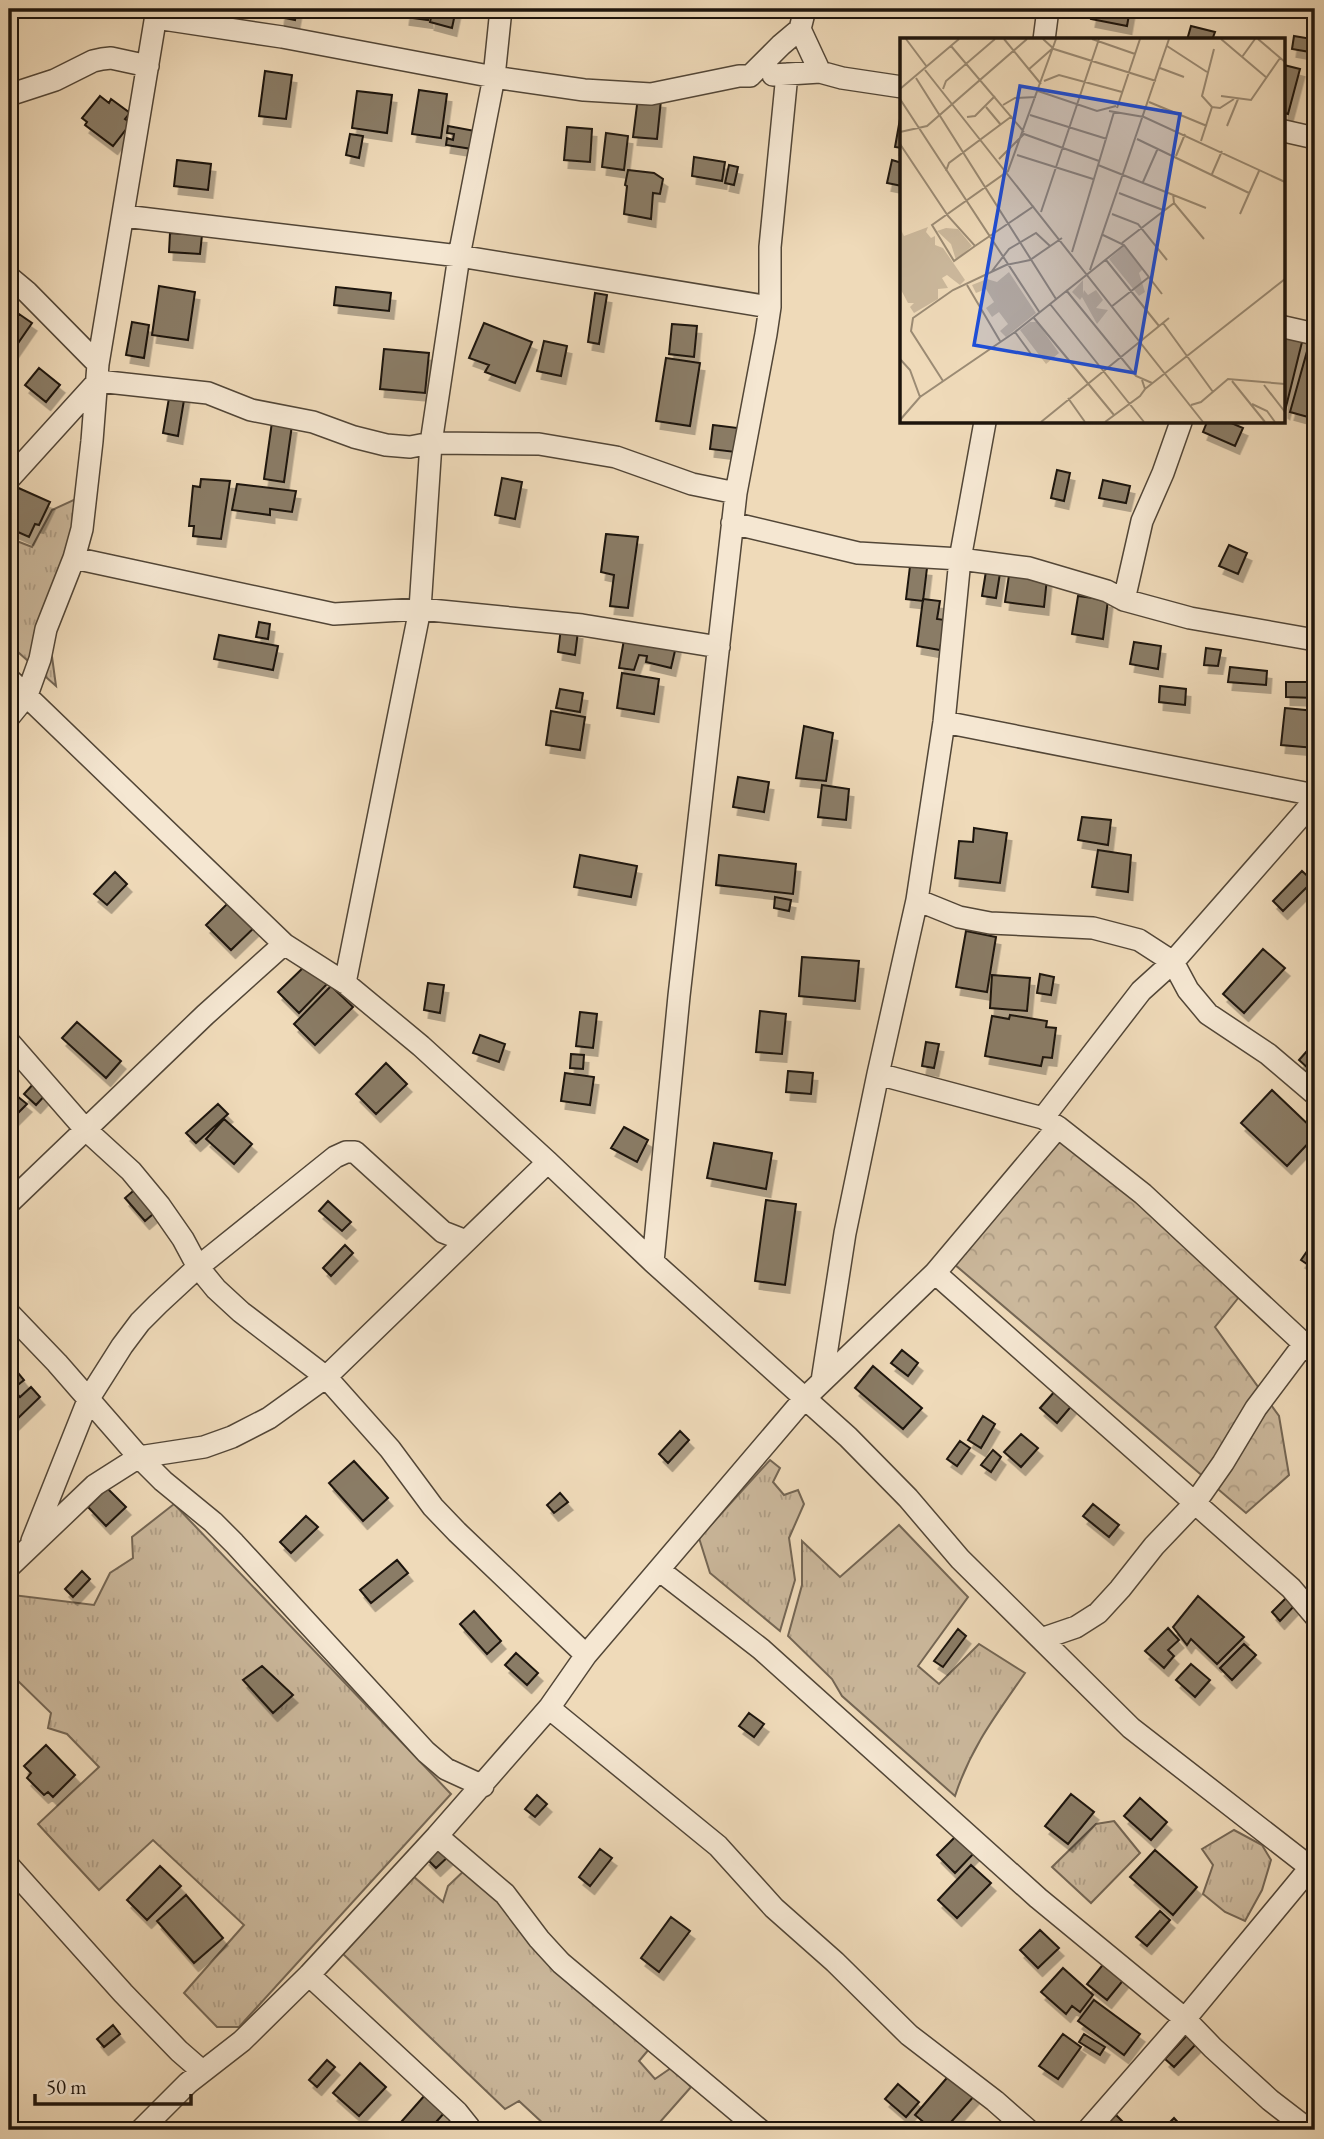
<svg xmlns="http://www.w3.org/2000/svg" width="1324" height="2139" viewBox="0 0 1324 2139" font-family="'EB Garamond',serif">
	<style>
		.grass { fill: url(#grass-tufts); stroke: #746654; stroke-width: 2 }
		.forest { fill: url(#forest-crowns); stroke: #746654; stroke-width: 2 }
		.building { fill: #8a7b66; stroke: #1d140c; stroke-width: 2; filter: url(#shadow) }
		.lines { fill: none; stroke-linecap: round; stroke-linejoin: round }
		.minor-casing { stroke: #524637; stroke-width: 24 }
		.minor { stroke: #f5e7d2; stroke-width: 21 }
		.inset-road { fill: none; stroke: #9b8b74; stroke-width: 2 }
		.view { fill: #1d4ed8; fill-opacity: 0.15; stroke: #1d4ed8; stroke-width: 3.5 }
		.inset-edge { fill: none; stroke: #1d140c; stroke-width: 3.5 }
	</style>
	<defs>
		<pattern id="grass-tufts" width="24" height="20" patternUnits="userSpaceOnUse" patternTransform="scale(1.75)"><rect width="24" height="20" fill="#cbb89c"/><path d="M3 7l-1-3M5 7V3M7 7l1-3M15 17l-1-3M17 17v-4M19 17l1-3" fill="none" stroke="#ae9d85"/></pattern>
		<pattern id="forest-crowns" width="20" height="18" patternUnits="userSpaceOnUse" patternTransform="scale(1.75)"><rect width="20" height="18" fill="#cbb89c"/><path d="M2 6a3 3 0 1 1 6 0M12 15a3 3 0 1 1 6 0" fill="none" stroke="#ae9d85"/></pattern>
		<filter id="shadow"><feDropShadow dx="4.5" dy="8" stdDeviation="0" flood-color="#0004"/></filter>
	</defs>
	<rect width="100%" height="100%" fill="#efdab9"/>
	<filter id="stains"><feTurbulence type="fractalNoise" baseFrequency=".00286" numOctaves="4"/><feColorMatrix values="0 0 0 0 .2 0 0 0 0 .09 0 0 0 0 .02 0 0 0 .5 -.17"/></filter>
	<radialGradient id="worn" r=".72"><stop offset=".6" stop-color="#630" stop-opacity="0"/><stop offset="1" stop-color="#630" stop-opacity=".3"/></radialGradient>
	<path class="grass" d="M91 492 50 642 56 686 9 644V538L32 547 52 510Z
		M770 1460 780 1468 773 1482 784 1495 798 1490 804 1504 789 1538 795 1580 780 1631 710 1573 699 1538Z
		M174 1504 451 1794 239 2027H217L184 1993 244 1925 153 1840 99 1890 38 1824 99 1767 67 1734 48 1728 51 1713 13 1676 9 1679V1597L13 1595 94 1605 110 1573 133 1558 132 1537Z
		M899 1525 968 1597 918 1666 939 1684 979 1644 1025 1673C996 1715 971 1747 955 1796L842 1696 832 1679 788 1636 802 1585V1541L840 1577Z
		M1114 1821 1140 1853 1091 1903 1052 1867 1096 1824Z
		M1234 1830 1262 1845 1271 1860 1262 1890 1245 1921 1225 1912 1203 1894 1213 1865 1202 1849Z
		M468 1867 650 2048 639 2061 655 2079 671 2068 691 2087 653 2130H545L547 2127 519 2101 505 2109 343 1954 414 1877 443 1902 448 1886Z"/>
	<path class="forest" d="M1058 1132 1243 1292 1215 1327 1279 1416 1289 1475 1246 1513 954 1264Z"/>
	<path class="building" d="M281 9H297L295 20 280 17Z
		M408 9H429L428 20 405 17 406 10Z
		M433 9H456L452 28 430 22Z
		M1093 9H1130L1127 26 1091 19Z
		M1191 26 1215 32 1212 40H1187Z
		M1294 36 1312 39 1310 52 1292 49Z
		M1284 65 1300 69 1288 114 1284 113Z
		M265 71 292 75 286 119 259 116Z
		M419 90 447 94 441 138 412 134Z
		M357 91 392 95 387 133 352 128Z
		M100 96 109 103 111 99 130 113 125 119 131 123 113 146 85 125 87 122 82 118Z
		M638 97 661 100 657 139 633 137Z
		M900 119 902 120V148L895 147Z
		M448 126 475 131 472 149 446 145 447 138 453 140 454 134 447 133Z
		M567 127 592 129 590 162 564 160Z
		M606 133 628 136 624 170 602 167Z
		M350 134 363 136 359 158 346 155Z
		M694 157 725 162 722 181 692 176Z
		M177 160 211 164 208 190 174 186Z
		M892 160 902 163V186L887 183Z
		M729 165 738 167 734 185 725 183Z
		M628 170 654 173 663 179 660 194 653 193 651 219 624 214 627 186 625 185Z
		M170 233 202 235 200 254 169 252Z
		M159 286 195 292 188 340 152 335Z
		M336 287 391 293 389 311 334 305Z
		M595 293 607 295 599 344 588 342Z
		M19 314 32 323 14 349 9 345V329Z
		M132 322 149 325 144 358 126 355Z
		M484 323 532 342 515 383 485 372 489 365 469 358Z
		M672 324 697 326 694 357 669 354Z
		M1284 329 1304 334 1285 411 1284 410Z
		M1311 337 1315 338V419L1290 412Z
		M544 341 567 346 561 376 537 371Z
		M384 349 429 353 425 393 380 389Z
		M666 358 700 363 690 426 656 421Z
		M39 368 60 385 46 402 25 385Z
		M170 392 185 394 178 436 163 433Z
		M272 422 292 425 284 482 264 479Z
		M1207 422H1229L1243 428 1235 446 1203 432Z
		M713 425 738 428 735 452 710 449Z
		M1057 470 1070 473 1064 501 1051 498Z
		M502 478 522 482 515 519 495 515Z
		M201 479 230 481 221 539 193 536 194 526H189L193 486 200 487Z
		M1103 480 1130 486 1126 503 1099 498Z
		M237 484 296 491 292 512 270 509V515L232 510Z
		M14 486 50 502 39 525 35 524 29 537 9 528V496Z
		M606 534 638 537 628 608 610 606 614 575 601 572Z
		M1229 545 1247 553 1238 574 1219 566Z
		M987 565 1001 567 996 598 982 596Z
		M910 566 927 568 923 601 906 599Z
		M1009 575 1047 578 1044 607 1005 602Z
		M1078 596 1108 600 1103 639 1072 634Z
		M923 599 940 601 937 619 945 620 940 650 917 646Z
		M259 622 270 624 268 639 256 637Z
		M561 628 578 631 575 655 558 652Z
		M625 634 677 642 671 668 646 662 647 656 639 655 634 670 619 668Z
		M219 635 278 646 273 670 214 659Z
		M1134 642 1161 646 1158 669 1130 664Z
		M1206 648 1221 650 1218 666 1204 665Z
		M1230 667 1267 671 1266 685 1228 682Z
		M622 673 659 679 654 714 617 708Z
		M1286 682H1315V698L1286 697Z
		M1160 686 1186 689 1185 705 1159 702Z
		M560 689 583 693 580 712 556 708Z
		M1285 708 1315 711V748L1281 745Z
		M551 711 585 717 580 750 546 745Z
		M804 726 833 733 826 781 796 778Z
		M738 777 769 782 764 812 733 807Z
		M822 785 849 789 846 820 818 817Z
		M1082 817 1111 820 1108 845 1078 840Z
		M974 828 1007 833 1000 883 955 878 959 841 973 842Z
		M1098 850 1131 855 1128 892 1092 887Z
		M580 855 637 866 631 897 574 887Z
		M719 855 796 864 793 894 716 885Z
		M1302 871 1313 881 1283 911 1273 901Z
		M115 872 127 884 107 905 94 894Z
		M775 897 791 900 789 911 774 908Z
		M228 903 257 925 231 950 206 925Z
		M966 931 996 937 987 992 956 987Z
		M1263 949 1285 968 1244 1013 1223 994Z
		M802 957 859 961 855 1001 799 996Z
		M307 964 327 984 299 1013 278 992Z
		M1040 974 1054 977 1051 995 1037 993Z
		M992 975 1030 978 1027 1011 990 1008Z
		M428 983 444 985 440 1013 424 1010Z
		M331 986 353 1007 315 1045 294 1024Z
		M760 1011 786 1014 782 1054 756 1052Z
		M580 1012 597 1014 593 1048 576 1046Z
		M1010 1015 1047 1021 1046 1027 1056 1028 1052 1058 1043 1057 1041 1066 985 1056 992 1016 1009 1019Z
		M77 1022 121 1061 106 1078 62 1038Z
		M480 1035 505 1044 499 1062 473 1053Z
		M926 1042 939 1044 934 1068 922 1066Z
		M1315 1042V1064L1310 1070 1299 1060Z
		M571 1054 584 1055 583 1069 570 1068Z
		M386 1063 407 1084 376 1114 356 1094Z
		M788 1071 813 1073 811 1094 786 1092Z
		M565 1073 594 1077 590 1105 561 1101Z
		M36 1081 48 1092 36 1105 24 1094Z
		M1272 1090 1315 1131V1136L1287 1166 1241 1123Z
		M12 1092 27 1104 9 1122V1096Z
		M218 1104 228 1114 196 1143 186 1133Z
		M224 1119 252 1144 234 1164 206 1139Z
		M624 1127 648 1140 637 1162 611 1148Z
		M714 1143 772 1153 766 1189 707 1178Z
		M147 1179 167 1202 145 1221 125 1198Z
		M766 1200 796 1204 785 1285 755 1281Z
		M328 1201 351 1222 342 1231 319 1211Z
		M1314 1241 1315 1242 1314 1269 1301 1260Z
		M345 1245 353 1253 331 1276 323 1268Z
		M902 1350 918 1363 908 1376 891 1363Z
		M9 1362 24 1380 9 1392Z
		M873 1366 922 1408 903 1429 855 1388Z
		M1063 1382 1080 1396 1057 1423 1040 1408Z
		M31 1387 40 1397 14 1422 9 1416V1404L18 1395 20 1397Z
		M983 1416 995 1424 981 1448 968 1440Z
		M680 1431 689 1440 668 1463 659 1454Z
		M1021 1434 1038 1448 1021 1467 1004 1452Z
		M960 1441 970 1448 957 1466 947 1459Z
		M993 1450 1001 1457 991 1472 981 1465Z
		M354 1461 388 1498 363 1521 329 1483Z
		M107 1488 126 1507 106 1526 88 1507Z
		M560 1493 568 1502 554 1513 547 1505Z
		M1093 1504 1119 1525 1109 1537 1083 1516Z
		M306 1516 318 1527 291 1553 280 1542Z
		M397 1560 408 1573 371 1603 360 1590Z
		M82 1571 90 1579 73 1597 65 1589Z
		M1198 1596 1244 1637 1217 1664 1191 1639 1187 1645 1173 1627Z
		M1288 1596 1296 1604 1280 1621 1272 1612Z
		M474 1611 501 1641 487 1654 460 1624Z
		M1168 1628 1179 1640 1168 1650 1174 1656 1164 1668 1145 1651Z
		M958 1629 966 1636 943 1667 934 1661Z
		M1244 1644 1256 1655 1232 1680 1220 1668Z
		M516 1653 538 1673 527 1685 505 1665Z
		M1191 1664 1210 1680 1195 1697 1176 1680Z
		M262 1666 293 1695 273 1713 243 1680Z
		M749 1713 764 1724 754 1737 739 1726Z
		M46 1745 75 1775 53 1797 48 1792 44 1795 27 1778 31 1773 24 1766Z
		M1071 1794 1094 1812 1068 1844 1045 1826Z
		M537 1795 547 1804 535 1817 525 1809Z
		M1140 1798 1167 1822 1151 1840 1124 1816Z
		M959 1833 976 1851 955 1873 937 1855Z
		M440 1844 450 1855 436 1868 425 1857Z
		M600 1849 612 1858 590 1886 579 1877Z
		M1155 1850 1197 1887 1173 1915 1130 1877Z
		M971 1865 991 1883 957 1918 938 1900Z
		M160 1866 181 1886 147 1920 127 1900Z
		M186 1895 223 1938 194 1963 157 1921Z
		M1160 1911 1170 1920 1147 1946 1136 1937Z
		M671 1917 690 1931 659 1972 641 1958Z
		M1040 1930 1059 1948 1038 1968 1020 1950Z
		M1115 1950 1135 1966 1107 2000 1087 1984Z
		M1063 1968 1093 1995 1080 2012 1072 2006 1066 2014 1041 1992Z
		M1094 2000 1140 2034 1124 2055 1078 2021Z
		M113 2025 120 2034 104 2047 97 2039Z
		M1190 2032 1199 2041 1174 2067 1165 2059Z
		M1063 2034 1081 2047 1058 2079 1039 2066Z
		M1084 2034 1105 2047 1100 2055 1079 2042Z
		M327 2060 335 2067 317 2087 309 2080Z
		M360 2063 386 2087 359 2116 333 2093Z
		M958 2065 983 2086 944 2130H933L915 2115Z
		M898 2084 919 2102 906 2117 885 2099Z
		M425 2095 445 2112 429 2130H394Z
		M1116 2115 1128 2127 1125 2130H1101Z
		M1174 2118 1185 2130H1162Z"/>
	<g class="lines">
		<defs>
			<path id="minor" d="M156 18 282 37 494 77 584 90 651 94 739 76H750L781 45 800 29 805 9
				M800 29 820 72
				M1044 40 1048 9
				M773 75 820 72 842 78 902 87
				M9 95 55 80 93 61 102 59 111 58 148 66
				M1284 131 1315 138
				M124 216 459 256 770 307
				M9 277 27 292 98 364
				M1284 327 1315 334
				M9 479 98 381 208 393 251 410 313 422 354 437 386 445 410 447 431 443 539 444 616 457 692 484 736 493
				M732 523 858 553 960 559 1029 568 1107 591 1124 600 1190 618 1315 640
				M74 558 334 614 420 609 582 625 719 647
				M1124 600 1142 521 1163 473 1181 422
				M9 679 284 944 345 983 421 1046 548 1162 653 1262 848 1437 908 1498 960 1559 1131 1728 1315 1871
				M9 717 27 695 40 659 46 629 74 558 82 529 92 441 98 364 157 9
				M944 722 1315 795
				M917 900 959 917 990 923 1093 928 1139 940 1173 962 1188 990 1208 1014 1268 1054 1315 1094
				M345 983 420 609 431 443 459 256 494 77 501 9
				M9 1042 85 1129 131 1171 160 1206 183 1239 198 1267 216 1289 241 1312 326 1377 390 1449 433 1507 457 1532 586 1655
				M878 1074 1043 1118 1058 1127 1143 1194 1315 1354
				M1043 1118 1141 991 1173 962 1315 800
				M9 1203 205 1015 284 944
				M653 1262 679 996 736 493 766 334 770 307V247L787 74
				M935 1273 1291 1588 1315 1616
				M9 1313 57 1363 139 1457 163 1481 213 1522 234 1543 426 1752 446 1769 483 1786
				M822 1381 845 1233 878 1074 917 900 944 722 960 559 985 422
				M32 1541 89 1398 122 1346 140 1322 158 1304 198 1267 335 1157 346 1152H355L443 1232 466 1241
				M9 1567 95 1485 139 1457 204 1447 232 1437 269 1418 326 1377 548 1162
				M659 1570 761 1649 1038 1898 1185 2019 1213 2048 1270 2100 1309 2130
				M1041 1639 1076 1627 1098 1613 1120 1589 1154 1546 1195 1503 1223 1463 1256 1408 1304 1344
				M549 1708 718 1846 774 1908 835 1962 909 2035 995 2101 1028 2130
				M437 1836 505 1894 539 1939 561 1963 760 2130
				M9 1866 123 1993 179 2051 202 2071
				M309 1975 457 2112 469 2127
				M141 2130 188 2083 242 2041 309 1975 437 1836 549 1708 586 1655 804 1399 935 1273 1058 1127
				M1088 2130 1185 2019 1315 1862"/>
		</defs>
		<use href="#minor" class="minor-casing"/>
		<use href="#minor" class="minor"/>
	</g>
	<g transform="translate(900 38)">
		<rect width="385" height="385" fill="#efdab9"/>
		<path d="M46 190 58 191 72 208 56 222 51 206 37 193ZM109 234 136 275 106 299 100 293 108 286 99 274 92 279 86 270 94 264 89 256 86 251 76 255 72 247 87 241 97 244ZM183 242V256L184 252 188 257 196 252 203 262 196 270 208 272 197 286 182 259 180 262 172 254ZM130 284H137L159 315 146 326 120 292Z" fill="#cbb89c"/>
		<path d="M28 189 26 194 31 200 35 198V207L43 210 65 242 60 247 47 237 42 240 48 250 38 251V261L14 275 10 269 14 265H8L0 250V190L4 198ZM224 208 243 231 239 235 245 254 239 258 209 221Z" fill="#cbb89c"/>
		<path class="inset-road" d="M6 1 27 29M104 1 141 46M143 1 154 11 256 43M192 1 235 16M321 1 367 40M358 1 385 24M51 8 124 94M267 8 307 34M342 19 355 1M260 30 284 39M25 32 303 384M128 32 153 10M16 40 156 261M144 43 159 37 222 54M0 51 59 1M43 51 46 43 95 1M138 53 197 73 216 68M321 58 351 62 380 20M0 61 140 275M249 64 307 88M103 67 115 60 136 59M86 69 101 87M312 69 302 58 314 11M217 70 240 1M209 73 244 79 385 144M130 77 207 101M67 79 75 78 95 58M327 88 338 61M0 94 27 88 127 1M237 101 349 155M301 103 312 69 320 70 334 61M0 106 48 178 75 208 134 168M117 117 193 141M276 118 285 96M99 121 124 96 199 123M198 127 306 170M46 133 49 125 112 78M312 136 322 113M243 144 258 110M219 155 263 172M274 165 304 201M141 174 199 1M212 176 238 186 267 222M340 176 359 133M203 197 224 207 262 256M222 205 274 165 273 156M75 208 54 223 32 187 108 133 156 1M172 214 214 74M206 222 259 288M190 232 269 1M92 233 109 211 136 195 150 208M67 247 100 303M166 252 236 338 252 345M150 266 244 384M211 269 249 239M134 280 214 377M263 285 313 354M115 294 131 316M0 321 10 332 20 359M43 343 11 293 13 280 53 252 106 227 130 222 162 200M332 343 365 384M364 347 385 374M245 351 385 241M168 360 185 384M352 366 367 373 375 384M291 367 301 364 328 341 385 346M0 382 20 359 115 294 224 207M141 384 269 280M205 384 240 358 245 351 242 342"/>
		<path class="view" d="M120 48 280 76 235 335 74 307Z"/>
		<rect width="385" height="385" class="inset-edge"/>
	</g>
	<rect width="1324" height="2139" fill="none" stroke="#efdab9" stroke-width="35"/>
	<rect x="10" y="10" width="1303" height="2118" fill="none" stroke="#1d140c" stroke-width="3.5"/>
	<rect x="18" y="18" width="1289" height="2104" fill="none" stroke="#1d140c" stroke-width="2"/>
	<path d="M35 2094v10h156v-10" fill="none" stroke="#1d140c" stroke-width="3.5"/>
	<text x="46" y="2094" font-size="21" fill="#1d140c" stroke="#f5e7d2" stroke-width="5" paint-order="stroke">50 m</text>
	<rect width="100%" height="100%" filter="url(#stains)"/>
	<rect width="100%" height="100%" fill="url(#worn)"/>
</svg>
